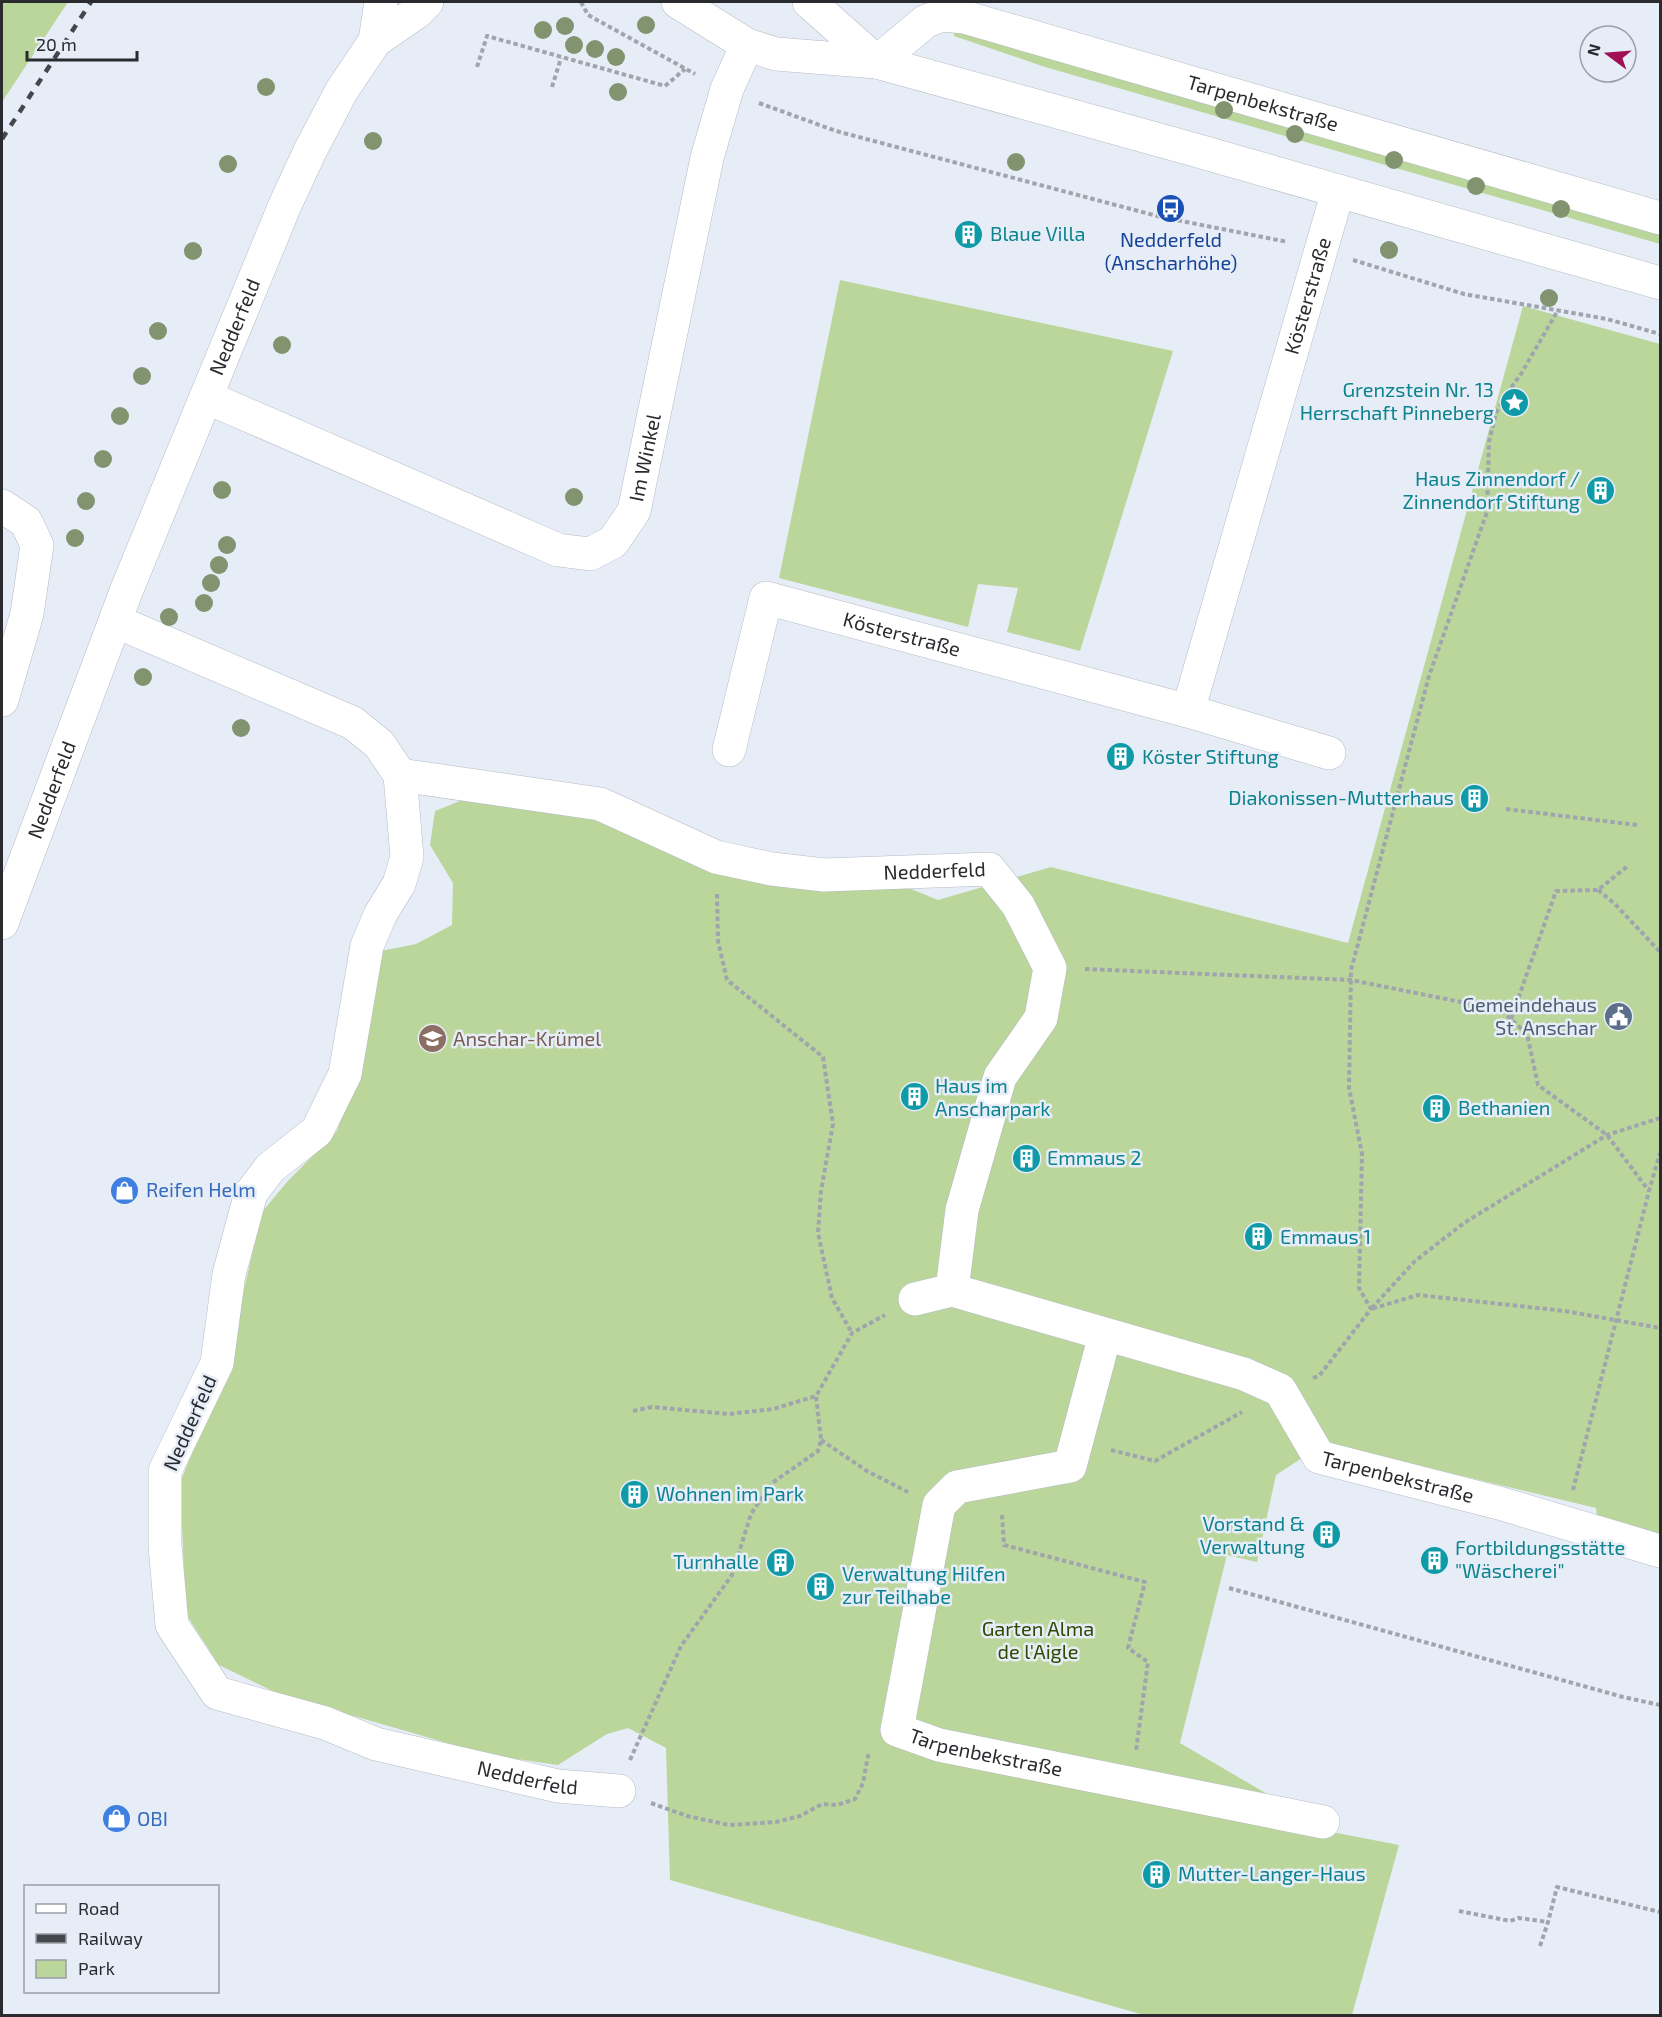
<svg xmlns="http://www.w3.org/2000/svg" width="1662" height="2017" viewBox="0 0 1662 2017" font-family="'Exo 2',sans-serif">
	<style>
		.green { fill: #bad69b }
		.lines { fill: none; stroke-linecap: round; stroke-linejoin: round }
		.minor-casing { stroke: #b6bbc5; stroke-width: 34 }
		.major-casing { stroke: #b6bbc5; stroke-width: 34 }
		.path { stroke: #a0a5ad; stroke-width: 4; stroke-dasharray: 4.5 3; stroke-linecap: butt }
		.minor { stroke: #fff; stroke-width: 33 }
		.major { stroke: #fff; stroke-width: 33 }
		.rail { stroke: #44474c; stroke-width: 4.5; stroke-dasharray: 8 8; stroke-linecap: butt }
		.tree { fill: #82936f }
		.labels { text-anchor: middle; stroke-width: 5; stroke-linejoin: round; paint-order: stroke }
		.street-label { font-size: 20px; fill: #292b2f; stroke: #e7edf7 }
		.culture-label { font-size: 20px; fill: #0d838f; stroke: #e7edf7; text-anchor: start }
		.transit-label { font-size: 20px; fill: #164399; stroke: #e7edf7 }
		.service-label { font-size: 20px; fill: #4e5e75; stroke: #e7edf7; text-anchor: end }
		.education-label { font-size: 20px; fill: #785e54; stroke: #e7edf7; text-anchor: start }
		.shop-label { font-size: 20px; fill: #366cbe; stroke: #e7edf7; text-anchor: start }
		.park-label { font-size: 20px; fill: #2f4900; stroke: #e7edf7 }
	</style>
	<rect width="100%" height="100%" fill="#e7edf7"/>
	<path class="green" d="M2 2H68L2 102Z
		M953 28 1660 230V244L1045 67 954 36Z
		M840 280 1173 351 1080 651 1007 632 1018 588 978 584 968 627 779 578Z
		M1523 306 1660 344V1535L1598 1524 1596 1508 1325 1443 1276 1475 1257 1562 1227 1555 1180 1743 1332 1832 1399 1845 1352 2015H1144L670 1880 666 1748 628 1728 607 1734 558 1765 489 1755 281 1695 219 1665 186 1614 180 1483 225 1370 262 1212 287 1182 337 1131 355 1077 381 951 416 944 452 925 453 883 430 845 435 811 465 799 561 806 687 859 899 884 938 900 1051 867 1348 943Z"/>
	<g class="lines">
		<defs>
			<g id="minor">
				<path id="s1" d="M877 62 926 21 943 15 964 17 1660 218"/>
				<path id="s2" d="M206 397 558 550 590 554 613 542 634 511 707 158 727 89 747 45"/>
				<path d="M2 506 26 522 37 545 27 614 2 700"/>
				<path id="s3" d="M115 621 353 723 379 744 400 775 407 857 399 884 380 915 367 946 345 1074 317 1131 270 1168 251 1193 229 1274 217 1363 165 1471V1546L172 1625 217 1693 325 1723 376 1744 558 1786 619 1791"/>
				<path id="s4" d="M1188 711 1338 191"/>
				<path id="s5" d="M729 750 766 598 1188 711 1329 753"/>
				<path id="s6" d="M400 775 600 804 716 857 772 869 824 875 989 869 1018 905 1050 968 1041 1018 1000 1077 962 1210 952 1290"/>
				<path id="s7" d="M952 1290 1244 1374 1280 1390 1319 1457 1499 1503 1660 1551"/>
				<path d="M915 1299 952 1290"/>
				<path id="s8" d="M1105 1335 1070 1466 957 1487 939 1505 897 1730 939 1745 1323 1822"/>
			</g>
			<g id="major">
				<path d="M678 2 747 45 776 54 877 62 1188 148 1660 283"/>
				<path d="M809 2 877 62"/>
				<path d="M375 41 381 2"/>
				<path id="s9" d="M2 923 127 589 285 205 310 151 342 90 375 41 417 12 427 2"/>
			</g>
		</defs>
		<use href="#minor" class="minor-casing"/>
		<use href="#major" class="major-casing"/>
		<path class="path" d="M581 2 588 15 695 74
			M477 67 487 36 665 86 685 69
			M552 87 561 58
			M759 103 836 131 1161 217 1288 242
			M1353 260 1464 294 1607 319 1660 334
			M1506 809 1637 825
			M1598 890 1615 904 1660 952
			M717 894 718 941 727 980 823 1057 833 1124 821 1191 818 1233 832 1298 852 1333
			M1085 969 1351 980 1501 1010 1527 1034 1538 1085 1607 1135 1649 1191
			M1511 1019 1556 891 1598 890 1629 865
			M1660 1118 1607 1135 1464 1223 1415 1261 1371 1309 1418 1295 1565 1311 1660 1328
			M1313 1378 1319 1376 1371 1309 1359 1288 1362 1154 1349 1088 1351 970 1429 676 1487 512 1489 442 1496 413 1507 393 1521 374 1558 310
			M633 1411 652 1407 729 1414 773 1409 816 1396
			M821 1440 867 1471 908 1492
			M1111 1450 1155 1461 1242 1412
			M1573 1490 1649 1191 1660 1153
			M1002 1515 1004 1545 1145 1582 1128 1648 1148 1662 1136 1751
			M1229 1588 1623 1697 1660 1705
			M630 1760 681 1646 732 1575 751 1514 772 1483 818 1451 821 1440 816 1396 852 1333 885 1315
			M651 1803 687 1816 729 1825 776 1822 800 1816 822 1804 837 1805 855 1799 863 1783 868 1756 872 1753
			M1459 1911 1510 1921 1519 1918 1548 1922
			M1540 1946 1548 1922 1557 1887 1660 1912"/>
		<use href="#minor" class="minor"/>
		<use href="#major" class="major"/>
		<path class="rail" d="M2 139 91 2"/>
	</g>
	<g class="tree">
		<circle cx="646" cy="25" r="9"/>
		<circle cx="565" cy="26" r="9"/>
		<circle cx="543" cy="30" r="9"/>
		<circle cx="574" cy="45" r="9"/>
		<circle cx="595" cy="49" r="9"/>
		<circle cx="616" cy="57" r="9"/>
		<circle cx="266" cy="87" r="9"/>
		<circle cx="618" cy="92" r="9"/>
		<circle cx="1224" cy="110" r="9"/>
		<circle cx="1295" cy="134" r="9"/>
		<circle cx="373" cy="141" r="9"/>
		<circle cx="1394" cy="160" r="9"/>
		<circle cx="1016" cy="162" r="9"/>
		<circle cx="228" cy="164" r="9"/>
		<circle cx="1476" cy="186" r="9"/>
		<circle cx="1561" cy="209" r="9"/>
		<circle cx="1389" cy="250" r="9"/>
		<circle cx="193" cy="251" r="9"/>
		<circle cx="1549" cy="298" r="9"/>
		<circle cx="158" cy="331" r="9"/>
		<circle cx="282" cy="345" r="9"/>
		<circle cx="142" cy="376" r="9"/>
		<circle cx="120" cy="416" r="9"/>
		<circle cx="103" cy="459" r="9"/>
		<circle cx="222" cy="490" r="9"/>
		<circle cx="574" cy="497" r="9"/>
		<circle cx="86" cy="501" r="9"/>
		<circle cx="75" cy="538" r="9"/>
		<circle cx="227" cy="545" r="9"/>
		<circle cx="219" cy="565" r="9"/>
		<circle cx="211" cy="583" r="9"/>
		<circle cx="204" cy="603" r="9"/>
		<circle cx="169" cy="617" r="9"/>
		<circle cx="143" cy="677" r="9"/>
		<circle cx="241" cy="728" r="9"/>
	</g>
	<defs>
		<symbol id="bus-disc" viewBox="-11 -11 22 22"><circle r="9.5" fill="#1a4fb4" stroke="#e7edf7"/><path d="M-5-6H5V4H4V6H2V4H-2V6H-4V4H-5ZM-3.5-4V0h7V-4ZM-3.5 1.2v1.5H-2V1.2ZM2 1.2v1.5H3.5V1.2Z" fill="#fff"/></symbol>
		<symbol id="building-disc" viewBox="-11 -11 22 22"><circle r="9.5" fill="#0f9aa8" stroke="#e7edf7"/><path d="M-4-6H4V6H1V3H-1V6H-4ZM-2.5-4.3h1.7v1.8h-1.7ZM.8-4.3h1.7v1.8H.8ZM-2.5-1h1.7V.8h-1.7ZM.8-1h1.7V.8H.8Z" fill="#fff"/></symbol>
		<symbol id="sight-disc" viewBox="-11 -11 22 22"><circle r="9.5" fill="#0f9aa8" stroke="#e7edf7"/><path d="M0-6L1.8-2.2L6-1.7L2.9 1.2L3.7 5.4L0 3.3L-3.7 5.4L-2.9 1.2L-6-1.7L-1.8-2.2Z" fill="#fff"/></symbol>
		<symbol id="civic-disc" viewBox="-11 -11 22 22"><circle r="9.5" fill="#5c6f8a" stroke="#e7edf7"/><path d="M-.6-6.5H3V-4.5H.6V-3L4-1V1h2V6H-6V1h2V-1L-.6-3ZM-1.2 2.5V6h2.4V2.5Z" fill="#fff"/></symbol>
		<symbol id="school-disc" viewBox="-11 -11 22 22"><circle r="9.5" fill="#8d6e63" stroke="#e7edf7"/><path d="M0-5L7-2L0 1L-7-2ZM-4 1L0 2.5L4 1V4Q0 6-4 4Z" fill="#fff"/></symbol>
		<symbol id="shop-disc" viewBox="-11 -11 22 22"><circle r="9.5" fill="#3f7fe0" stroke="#e7edf7"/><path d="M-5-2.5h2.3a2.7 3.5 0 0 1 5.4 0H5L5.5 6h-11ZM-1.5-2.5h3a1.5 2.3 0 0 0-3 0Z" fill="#fff"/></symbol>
	</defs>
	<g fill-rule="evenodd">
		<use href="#bus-disc" x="1154" y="192" width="33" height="33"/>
		<use href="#building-disc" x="952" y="218" width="33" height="33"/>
		<use href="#sight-disc" x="1498" y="386" width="33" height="33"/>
		<use href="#building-disc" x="1584" y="474" width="33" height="33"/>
		<use href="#building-disc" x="1104" y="740" width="33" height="33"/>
		<use href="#building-disc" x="1458" y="782" width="33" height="33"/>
		<use href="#civic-disc" x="1602" y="1000" width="33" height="33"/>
		<use href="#school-disc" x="416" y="1022" width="33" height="33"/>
		<use href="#building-disc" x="898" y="1080" width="33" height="33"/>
		<use href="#building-disc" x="1420" y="1092" width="33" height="33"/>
		<use href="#building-disc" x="1010" y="1142" width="33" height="33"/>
		<use href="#shop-disc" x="108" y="1174" width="33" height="33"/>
		<use href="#building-disc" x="1242" y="1220" width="33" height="33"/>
		<use href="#building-disc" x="618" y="1478" width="33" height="33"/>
		<use href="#building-disc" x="1310" y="1518" width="33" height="33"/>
		<use href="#building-disc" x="1418" y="1544" width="33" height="33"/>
		<use href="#building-disc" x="764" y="1546" width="33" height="33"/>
		<use href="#building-disc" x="804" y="1570" width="33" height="33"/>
		<use href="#shop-disc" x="100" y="1802" width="33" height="33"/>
		<use href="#building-disc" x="1140" y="1858" width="33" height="33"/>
	</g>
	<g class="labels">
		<g class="street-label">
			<text dy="7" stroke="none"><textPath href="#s1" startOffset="414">Tarpenbekstraße</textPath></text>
			<text dy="7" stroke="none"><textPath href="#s4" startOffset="432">Kösterstraße</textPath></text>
			<text dy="7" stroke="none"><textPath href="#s9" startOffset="640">Nedderfeld</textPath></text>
			<text dy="7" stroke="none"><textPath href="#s2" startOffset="534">Im Winkel</textPath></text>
			<text dy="7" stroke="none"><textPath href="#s5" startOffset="297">Kösterstraße</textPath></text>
			<text dy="7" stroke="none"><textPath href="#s9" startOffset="142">Nedderfeld</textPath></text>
			<text dy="7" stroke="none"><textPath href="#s6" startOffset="550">Nedderfeld</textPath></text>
			<text transform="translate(190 1423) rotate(-66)" y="7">Nedderfeld</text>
			<text dy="7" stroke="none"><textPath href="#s7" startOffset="502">Tarpenbekstraße</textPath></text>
			<text dy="7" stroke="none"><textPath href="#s8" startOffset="597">Tarpenbekstraße</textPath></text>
			<text dy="7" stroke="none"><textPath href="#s3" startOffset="1647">Nedderfeld</textPath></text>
		</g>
		<g class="culture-label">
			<text x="990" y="241">Blaue Villa</text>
			<text x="1494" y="397" text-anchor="end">Grenzstein Nr. 13<tspan x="1494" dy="23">Herrschaft Pinneberg</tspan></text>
			<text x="1580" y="486" text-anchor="end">Haus Zinnendorf /<tspan x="1580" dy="23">Zinnendorf Stiftung</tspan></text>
			<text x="1142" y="764">Köster Stiftung</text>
			<text x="1454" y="805" text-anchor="end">Diakonissen-Mutterhaus</text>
			<text x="935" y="1093">Haus im<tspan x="935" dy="23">Anscharpark</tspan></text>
			<text x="1458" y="1115">Bethanien</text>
			<text x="1047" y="1165">Emmaus 2</text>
			<text x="1280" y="1244">Emmaus 1</text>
			<text x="656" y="1501">Wohnen im Park</text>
			<text x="1305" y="1531" text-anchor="end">Vorstand &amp;<tspan x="1305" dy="23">Verwaltung</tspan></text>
			<text x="1455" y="1555">Fortbildungsstätte<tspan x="1455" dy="23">"Wäscherei"</tspan></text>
			<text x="759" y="1569" text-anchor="end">Turnhalle</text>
			<text x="842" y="1581">Verwaltung Hilfen<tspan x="842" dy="23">zur Teilhabe</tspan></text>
			<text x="1178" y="1881">Mutter-Langer-Haus</text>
		</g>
		<g class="transit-label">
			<text x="1171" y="247">Nedderfeld<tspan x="1171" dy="23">(Anscharhöhe)</tspan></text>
		</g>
		<g class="service-label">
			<text x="1597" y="1012">Gemeindehaus<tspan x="1597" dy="23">St. Anschar</tspan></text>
		</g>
		<g class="education-label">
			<text x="453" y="1046">Anschar-Krümel</text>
		</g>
		<g class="shop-label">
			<text x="146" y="1197">Reifen Helm</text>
			<text x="137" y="1826">OBI</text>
		</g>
		<g class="park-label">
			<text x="1038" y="1636">Garten Alma<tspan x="1038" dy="23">de l'Aigle</tspan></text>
		</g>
	</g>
	<rect width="1662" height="2017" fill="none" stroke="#292b2f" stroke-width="6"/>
	<rect x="24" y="1885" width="195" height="108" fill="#e7edf7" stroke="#9b9fa7" stroke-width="1.5"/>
	<rect x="36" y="1904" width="30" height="9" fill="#ffffff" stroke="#9b9fa7" stroke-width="1.5"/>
	<text x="78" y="1915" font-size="18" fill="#292b2f">Road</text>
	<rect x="36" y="1934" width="30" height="9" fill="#44474c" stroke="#9b9fa7" stroke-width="1.5"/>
	<text x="78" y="1945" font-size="18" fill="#292b2f">Railway</text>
	<rect x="36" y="1960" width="30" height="18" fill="#bad69b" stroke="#9b9fa7" stroke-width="1.5"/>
	<text x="78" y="1975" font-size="18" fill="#292b2f">Park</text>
	<g transform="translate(1608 54) rotate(286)"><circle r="28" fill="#e7edf7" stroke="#9b9fa7" stroke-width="1.5"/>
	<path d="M0-4.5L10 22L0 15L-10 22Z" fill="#a11056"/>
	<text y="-9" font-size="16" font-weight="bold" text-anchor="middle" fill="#292b2f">N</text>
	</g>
	<path d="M27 51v9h110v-9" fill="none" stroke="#292b2f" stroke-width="3"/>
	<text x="36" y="51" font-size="18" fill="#292b2f" stroke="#e7edf7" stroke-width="4.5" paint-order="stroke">20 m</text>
</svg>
